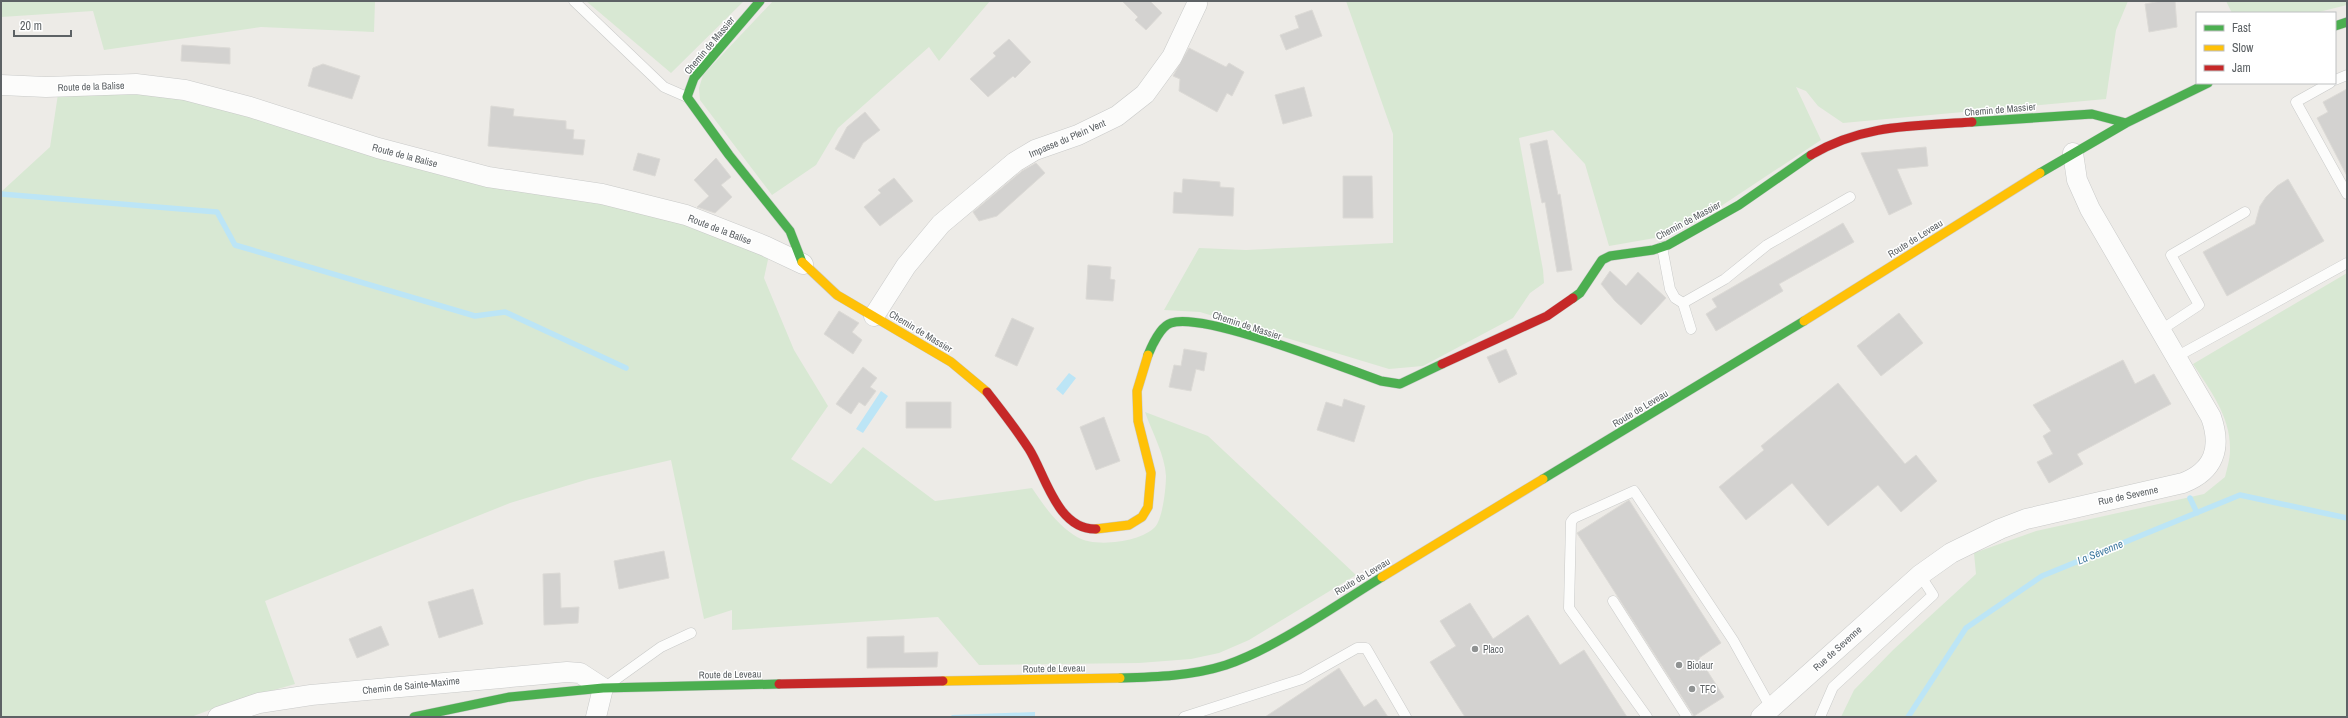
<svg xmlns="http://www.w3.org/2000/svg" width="2348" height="718" viewBox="0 0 2348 718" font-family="'Archivo Narrow',sans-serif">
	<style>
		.green { fill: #d8e8d3 }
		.water { fill: #bce5f6 }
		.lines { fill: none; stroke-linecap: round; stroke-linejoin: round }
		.stream { stroke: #bce5f6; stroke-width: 5.5 }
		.building { fill: #d3d2d0; stroke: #dcdad6 }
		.lane-casing { stroke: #c9cac9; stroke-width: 11 }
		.street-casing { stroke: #c9cac9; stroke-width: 21 }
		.fast-casing { stroke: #c9cac9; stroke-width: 10 }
		.slow-casing { stroke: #c9cac9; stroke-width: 10 }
		.jam-casing { stroke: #c9cac9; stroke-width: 10 }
		.lane { stroke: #fcfcfb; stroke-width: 10 }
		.street { stroke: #fcfcfb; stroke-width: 20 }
		.fast { stroke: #4caf50; stroke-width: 9 }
		.slow { stroke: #ffc107; stroke-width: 9 }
		.jam { stroke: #c62828; stroke-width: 9 }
		.poi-dot { fill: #8f9292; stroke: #fff; stroke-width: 1.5 }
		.labels { text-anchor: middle; stroke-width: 3; stroke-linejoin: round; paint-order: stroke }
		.street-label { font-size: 10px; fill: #5d6265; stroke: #fff }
		.poi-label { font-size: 10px; fill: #5d6265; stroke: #fff; text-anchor: start }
		.water-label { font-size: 11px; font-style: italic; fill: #3e789e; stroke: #fff }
	</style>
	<rect width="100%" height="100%" fill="#edebe7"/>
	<path class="green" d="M1 1H375L374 32 261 27 104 50 93 11 1 17Z
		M586 1H744L671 73Z
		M773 1H990L939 61 929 47 838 128 816 165 772 195 700 100 699 88 703 75Z
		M1346 1H2128L2116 30 2106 99 1843 123 1818 106 1806 91 1796 87 1821 140 1700 220 1655 238 1609 246 1585 164 1553 130 1519 138 1543 270 1544 283 1530 293 1513 318 1423 366 1389 369 1200 312 1164 310 1199 248 1246 250 1393 243V134Z
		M2226 1H2347V5L2315 13H2232Z
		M155 92 260 119 475 184 547 194 651 214 721 235 769 255 764 278 794 350 828 406 791 459 831 484 863 447 935 501 1032 488C1045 507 1057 525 1077 537 1095 548 1141 542 1155 527 1163 518 1166 487 1166 476 1165 455 1152 432 1145 412L1208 436 1356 575 1249 640 1219 653 1191 659 1139 663 979 665 938 617 732 630V610L704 619 671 460 589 479 510 503 265 601 295 684 228 703 191 717H1V192L50 147 58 94Z
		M2347 273V717H1841L1854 690 1893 650 1976 574 1974 553 2036 531 2204 494 2225 477C2227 469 2230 459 2230 450 2231 417 2210 390 2193 364Z"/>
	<path class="water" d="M1069 373 1076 378 1063 395 1056 389Z
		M881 391 888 396 863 433 856 429Z
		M1035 712V717H950L952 715Z"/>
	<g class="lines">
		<path class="stream" d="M1 194 217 212 235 245 475 316 505 312 626 368
			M2190 498 2197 513
			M1908 717 1966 628 2042 576 2240 495 2347 518"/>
	</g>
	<path class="building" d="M1122 1H1150L1162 13 1146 30 1135 20 1138 17Z
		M2161 1H2175L2177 27 2149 32 2145 4Z
		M1312 10 1322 36 1286 50 1280 35 1299 28 1295 16Z
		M1009 39 1031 62 1015 78 1013 76 988 97 970 79 996 56 993 53Z
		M182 45 230 48V64L181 61Z
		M1189 48 1226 67 1229 63 1244 72 1232 96 1227 93 1217 112 1179 91 1180 79 1173 76Z
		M323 64 360 76 352 99 308 86 313 68Z
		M1304 87 1312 116 1283 124 1275 95Z
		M2347 89V176L2317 118 2328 112 2323 102Z
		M491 106 514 109 513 116 566 121V129L574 130 573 139 585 140 583 155 488 146Z
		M865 112 880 130 863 143 854 159 835 149 847 127Z
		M1547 140 1558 195 1560 194 1572 270 1557 272 1545 202 1542 203 1530 144Z
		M1926 147 1928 166 1897 169 1912 204 1889 215 1861 153Z
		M638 153 660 159 655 176 633 170Z
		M716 158 731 177 721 185 732 197 715 213 697 207 709 196 694 180Z
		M1036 163 1045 173 997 216 979 221 973 212 1022 171Z
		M1343 176H1372L1373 218H1343Z
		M894 178 913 201 880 226 864 207 881 193 878 190Z
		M1183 179 1220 182V187L1234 188 1233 216 1173 213 1174 192 1182 193Z
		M2288 179 2324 241 2227 296 2203 252 2255 224 2260 206 2266 197 2277 186Z
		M1843 223 1854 242 1779 284 1783 291 1716 331 1706 314 1717 307 1712 299Z
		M1088 265 1111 267 1110 279 1115 280 1113 301 1086 299Z
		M1610 271 1626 286 1638 272 1666 298 1641 325 1615 301 1601 284Z
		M839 311 859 323 852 332 862 340 853 354 824 334Z
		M1899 313 1923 343 1881 376 1857 346Z
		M1012 318 1034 328 1017 366 995 356Z
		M1184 349 1207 353 1204 371 1196 369 1191 391 1169 387 1174 365 1181 366Z
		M1506 349 1517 374 1499 383 1487 357Z
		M2123 360 2135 384 2154 374 2171 404 2077 454 2083 464 2049 483 2037 462 2053 454 2043 436 2051 431 2033 405Z
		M863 367 877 378 870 387 876 391 865 406 859 402 851 414 836 404Z
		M1838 383 1905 464 1916 455 1937 481 1901 512 1878 485 1828 526 1792 483 1746 520 1719 487 1764 450 1761 446Z
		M1344 399 1365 406 1354 442 1317 430 1326 402 1342 407Z
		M906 402H951V428H906Z
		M1104 417 1120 461 1096 470 1080 427Z
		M1629 500 1721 643 1699 658 1724 697 1694 716 1577 533Z
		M664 551 669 578 619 589 614 561Z
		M560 573 561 608 579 607 578 623 544 625 543 574Z
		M473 589 483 624 439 638 428 602Z
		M1470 603 1493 639 1528 615 1560 665 1584 650 1627 717H1465L1430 662 1456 646 1440 621Z
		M381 626 389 645 357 658 349 639Z
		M904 636V653L938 652 937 667 867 668V637Z
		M1339 668 1364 707 1376 699 1388 717H1265Z"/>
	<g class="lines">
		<defs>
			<path id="lane" d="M574 1 664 87 687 97
				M2335 80 2347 75
				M2330 83 2296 102 2347 194
				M1662 247 1670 289 1675 298 1683 303 1691 329
				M1683 303 1725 279 1767 245 1850 197
				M2161 330 2199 305 2171 255 2245 212
				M2176 357 2347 263
				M1613 601 1687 717
				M608 685 661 647 691 633
				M1184 717 1302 679 1357 648H1366L1406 717
				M1647 717 1569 608 1571 522 1574 518 1634 491 1733 640 1771 708
				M1820 717 1833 687 1933 595 1920 575"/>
			<path id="street" d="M1 85 46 87 136 84 185 90 250 107 378 148 488 177 602 194 686 215 765 246 803 264
				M874 316 906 266 941 224 1015 162 1035 150 1078 135 1117 116 1145 94 1172 57 1197 4
				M218 717 259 703 311 695 567 672 580 673 603 688 596 717
				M1761 717 1920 575 1951 553 2000 529 2026 519 2183 483C2214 471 2222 448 2211 417L2090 209 2077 180 2073 153"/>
			<path id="fast" d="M760 1 694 78 687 97 729 155 790 231 802 262
				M2335 26 2347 22
				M1972 122 2092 114 2126 123
				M2040 173 2126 123 2208 83
				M1573 298 1580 293 1602 260 1610 256 1653 250 1668 245 1739 205 1811 155
				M1148 355C1152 345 1161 326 1171 323 1205 312 1341 367 1381 381L1400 384 1442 364
				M1543 479 1804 321
				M1120 678C1155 677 1192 676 1226 665 1276 648 1336 605 1382 577
				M414 717 510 697 603 688 779 684"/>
			<path id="slow" d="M802 262 837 295 951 362 987 392
				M1804 321 2040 173
				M1096 529 1129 525 1142 517 1148 507 1151 473 1138 421 1137 391 1148 355
				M1382 577 1543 479
				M943 681 1120 678"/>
			<path id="jam" d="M1811 155C1863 124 1914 126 1972 122
				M1442 364 1547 316 1573 298
				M987 392C1002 411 1016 429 1029 449 1045 474 1057 530 1096 529
				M779 684 943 681"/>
		</defs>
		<use href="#lane" class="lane-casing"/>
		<use href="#street" class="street-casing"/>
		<use href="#fast" class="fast-casing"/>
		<use href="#slow" class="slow-casing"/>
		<use href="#jam" class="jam-casing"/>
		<use href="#lane" class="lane"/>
		<use href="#street" class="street"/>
		<use href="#fast" class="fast"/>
		<use href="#slow" class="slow"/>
		<use href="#jam" class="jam"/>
	</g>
	<g class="poi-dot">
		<circle cx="1475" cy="649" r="4"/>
		<circle cx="1679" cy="665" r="4"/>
		<circle cx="1692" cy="689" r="4"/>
	</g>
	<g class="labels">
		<g class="street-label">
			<text transform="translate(709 45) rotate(-50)" y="4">Chemin de Massier</text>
			<text transform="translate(91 86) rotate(-2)" y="4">Route de la Balise</text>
			<text transform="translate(2000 109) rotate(-5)" y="4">Chemin de Massier</text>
			<text transform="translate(1067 138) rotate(-23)" y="4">Impasse du Plein Vent</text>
			<text transform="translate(405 155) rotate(15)" y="4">Route de la Balise</text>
			<text transform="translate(1688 220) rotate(-28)" y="4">Chemin de Massier</text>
			<text transform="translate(720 229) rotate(21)" y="4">Route de la Balise</text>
			<text transform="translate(1915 238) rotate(-32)" y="4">Route de Leveau</text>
			<text transform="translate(1247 325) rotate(18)" y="4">Chemin de Massier</text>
			<text transform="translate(921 331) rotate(31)" y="4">Chemin de Massier</text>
			<text transform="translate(1640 408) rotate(-31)" y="4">Route de Leveau</text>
			<text transform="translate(2128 495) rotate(-12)" y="4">Rue de Sevenne</text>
			<text transform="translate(1362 576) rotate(-31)" y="4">Route de Leveau</text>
			<text transform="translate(1837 648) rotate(-42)" y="4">Rue de Sevenne</text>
			<text transform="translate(1054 668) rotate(-1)" y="4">Route de Leveau</text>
			<text transform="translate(730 674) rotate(-1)" y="4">Route de Leveau</text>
			<text transform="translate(411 685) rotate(-6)" y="4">Chemin de Sainte-Maxime</text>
		</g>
		<g class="poi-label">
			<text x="1483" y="653">Placo</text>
			<text x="1687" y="669">Biolaur</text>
			<text x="1700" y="693">TFC</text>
		</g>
		<g class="water-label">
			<text transform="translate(2100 552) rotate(-22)" y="4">La Sévenne</text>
		</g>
	</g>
	<rect width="2348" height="718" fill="none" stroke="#5d6265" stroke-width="4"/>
	<rect x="2196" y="12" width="140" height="72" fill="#ffffff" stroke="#bec0c1"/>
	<rect x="2204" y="25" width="20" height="6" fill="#4caf50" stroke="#bec0c1"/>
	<text x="2232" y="32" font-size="12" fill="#5d6265">Fast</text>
	<rect x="2204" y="45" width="20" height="6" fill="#ffc107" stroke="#bec0c1"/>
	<text x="2232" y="52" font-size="12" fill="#5d6265">Slow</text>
	<rect x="2204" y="65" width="20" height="6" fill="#c62828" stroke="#bec0c1"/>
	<text x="2232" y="72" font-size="12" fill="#5d6265">Jam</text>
	<path d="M14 30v6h57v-6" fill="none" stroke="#5d6265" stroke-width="2"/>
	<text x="20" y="30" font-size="12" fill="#5d6265" stroke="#ffffff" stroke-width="3" paint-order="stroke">20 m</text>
</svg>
